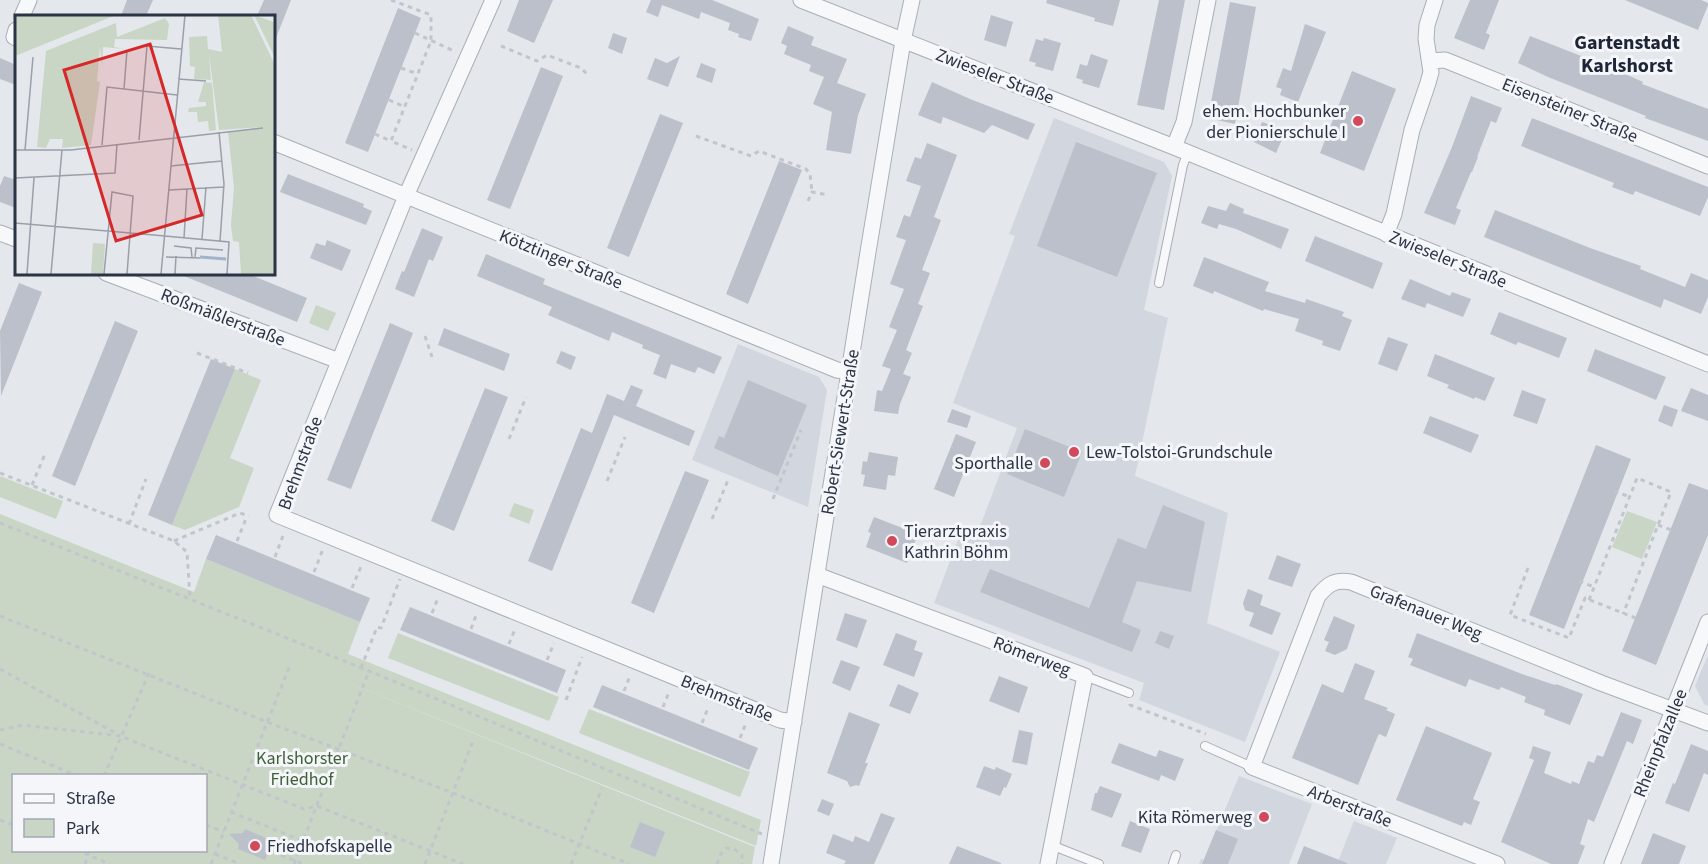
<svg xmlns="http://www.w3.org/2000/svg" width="1708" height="864" viewBox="0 0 1708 864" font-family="'Source Sans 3',sans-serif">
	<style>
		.built { fill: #d2d6de }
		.green { fill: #c9d6c5; fill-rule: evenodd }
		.building { fill: #bbc0ca }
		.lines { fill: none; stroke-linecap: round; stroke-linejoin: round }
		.service-casing { stroke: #a9aeb7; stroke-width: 10 }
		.minor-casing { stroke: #a9aeb7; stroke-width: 17 }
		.path { stroke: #c2c5cb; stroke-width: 3; stroke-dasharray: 4.5 4.5; stroke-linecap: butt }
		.service { stroke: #f7f8fa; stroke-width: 8 }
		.minor { stroke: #f7f8fa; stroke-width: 15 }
		.poi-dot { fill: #d1495b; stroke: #f4f6f9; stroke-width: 2 }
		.labels { text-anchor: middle; stroke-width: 6; stroke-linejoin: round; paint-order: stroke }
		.street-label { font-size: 18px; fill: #2b3445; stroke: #f4f6f9 }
		.poi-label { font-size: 18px; fill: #2b3445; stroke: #f4f6f9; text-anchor: end }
		.park-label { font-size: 18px; fill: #3f6138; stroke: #f4f6f9 }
		.neighbourhood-label { font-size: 20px; font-weight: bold; fill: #1d2536; stroke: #f4f6f9 }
		.inset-river { fill: none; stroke: #9fb4cc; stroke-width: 3 }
		.inset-road { fill: none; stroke: #9a9fa9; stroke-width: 1.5 }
		.view { fill: #d62828; fill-opacity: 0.15; stroke: #d62828; stroke-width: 3 }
		.inset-edge { fill: none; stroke: #2b3445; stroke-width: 3 }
	</style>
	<rect width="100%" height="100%" fill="#e4e7ec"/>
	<path class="built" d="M1054 118 1164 162 1172 176 1144 310 1168 318 1135 476 1228 513 1207 623 1280 652 1245 742 1139 700 1144 683 934 603 963 527 978 532 1017 428 953 403 1015 236 1009 234Z
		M738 344 819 377 827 390 808 507 692 460Z
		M1708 655V706L1704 704 1695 686Z
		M1239 776 1312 804 1289 864H1199L1201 859 1204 860Z
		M1354 821 1397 838 1386 864H1337Z"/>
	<path class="green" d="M316 305 336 313 328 331 309 323Z
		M235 369 261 380 230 458 254 468 239 507 185 530 172 525Z
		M0 476 63 501 56 519 0 497Z
		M514 503 534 510 529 524 509 516Z
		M1627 511 1657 522 1642 559 1612 547Z
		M0 514 194 592 206 559 360 622 348 654 761 820 756 846 309 667 755 847 752 864H0ZM14 776H206V850H14Z
		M398 633 559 697 549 721 388 658Z
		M589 709 750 772 740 797 579 733Z"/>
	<path class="building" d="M127 0H153L146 16H121Z
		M264 0H291L274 43 273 16H257Z
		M519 0H553L534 43 507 31Z
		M651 0H712L759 19 751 41 738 37 739 34 728 30 730 23 701 12 699 19 662 5 658 17 646 12Z
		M1047 0H1120L1113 26 1094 21 1095 18 1046 3Z
		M1159 0H1185L1164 110 1137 105Z
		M1470 0H1499L1486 33 1490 35 1484 50 1454 38Z
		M1625 0H1701L1708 3V5L1698 30Z
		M1230 2 1256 7 1235 124 1208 118Z
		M398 8 421 18 368 152 345 143Z
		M991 15 1013 22 1006 47 984 40Z
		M1305 24 1326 32 1298 102 1280 95 1282 89 1276 87 1283 68 1291 71Z
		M788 26 814 37 811 45 847 59 837 83 866 94 858 115 851 154 826 150 832 112 813 104 824 77 809 71 811 65 784 54 787 46 781 43Z
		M613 33 627 38 622 54 608 48Z
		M1530 36 1612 68 1643 82 1642 84 1708 109V141L1645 118 1646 116 1548 77 1518 63Z
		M1044 38 1061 43 1053 71 1035 66 1036 63 1029 61 1036 39 1043 41Z
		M1091 54 1108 60 1099 88 1082 83 1083 80 1076 78 1080 64 1087 66Z
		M680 56 668 87 647 79 655 58 667 63Z
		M0 58 16 65V85L0 79Z
		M701 63 716 69 712 83 696 77Z
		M541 67 563 76 510 209 487 200Z
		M1352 71 1396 89 1364 171 1320 153Z
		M932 82 970 99 1035 124 1028 140 992 125 984 133 943 117 941 124 918 115Z
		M1471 96 1502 108 1496 123 1491 121 1477 157H1478L1472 172H1471L1456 208 1461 210 1455 225 1424 213 1452 147Z
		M660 114 683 123 629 257 607 248Z
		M1532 118 1708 187V197L1700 216 1635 191 1633 195 1612 187 1614 183 1521 146Z
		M1262 122 1286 130 1276 153 1254 142Z
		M1076 142 1157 173 1117 277 1037 246Z
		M927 143 957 155 934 217 941 220 922 270 930 273 918 304 923 306 906 350 912 353 903 374 911 377 900 404 898 414 874 411 877 390 882 391 891 369 882 366 897 330 889 327 904 289 890 284 906 240 896 237 904 215 910 217 921 186 906 181 915 157 921 159Z
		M779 161 802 170 748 304 726 294Z
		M288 174 364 204 363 207 372 211 366 225 280 192Z
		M4 176 16 180V208L0 202V186Z
		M1230 203 1244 209 1243 213 1289 229 1281 249 1236 229 1219 224 1217 229 1201 223 1208 206 1226 211Z
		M1495 210 1590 248 1641 266 1640 269 1685 287 1691 273 1708 280V297L1701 314 1664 299 1661 308 1484 237Z
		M422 228 443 237 433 261 429 259 414 297 395 289 402 271 404 272Z
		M1315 236 1383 263 1373 289 1305 261Z
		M327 240 351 250 342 271 310 258 316 243 325 246Z
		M486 254 545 279 543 284 722 357 714 374 698 367 695 373 671 364 666 379 653 374 660 355 642 348 643 345 612 332 609 341 548 315 552 307 477 276Z
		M1204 257 1269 282 1265 291 1305 303 1306 299 1344 312 1342 316 1352 320 1340 351 1322 345 1323 341 1295 331 1299 319 1264 309 1263 311 1214 291 1213 294 1193 286Z
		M246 273 307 298 297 322 179 274Z
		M1410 279 1450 296 1452 292 1471 299 1463 317 1427 303 1425 308 1401 299Z
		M19 283 42 292 1 396 0 331Z
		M1499 312 1567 338 1559 358 1518 342 1516 345 1490 334Z
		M115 321 138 331 75 486 52 476Z
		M390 323 413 333 351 489 327 480Z
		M444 328 510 354 504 371 438 345Z
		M1388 337 1408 344 1397 371 1378 364Z
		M1595 349 1666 377 1656 400 1587 371Z
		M561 351 576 357 571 370 556 363Z
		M1435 354 1495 378 1485 401 1475 397 1474 399 1447 388 1449 385 1427 376Z
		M211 359 235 369 172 525 148 515Z
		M748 380 807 405 778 476 714 448 719 436 724 438Z
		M631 385 643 390 636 406 695 431 689 446 614 415 552 571 528 561 581 428 592 433 607 394 624 401Z
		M485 388 508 397 454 531 431 521Z
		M1691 388 1708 395V421L1681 411Z
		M1522 390 1546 399 1537 424 1513 416Z
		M1664 405 1678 410 1672 427 1658 421Z
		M952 409 971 416 967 428 947 422Z
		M1430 416 1479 435 1471 453 1423 433Z
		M1025 429 1082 452 1064 497 1007 474Z
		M956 434 976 442 954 497 934 489Z
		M1596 445 1631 459 1564 629 1529 615Z
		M869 452 898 457 895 476 888 475 886 490 863 486 865 475 861 474 863 461 867 462Z
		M685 471 709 480 654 613 631 603Z
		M1689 483 1708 490V535L1656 665 1622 651Z
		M1163 505 1205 522 1191 592 1137 581 1122 622 1141 630 1132 652 980 592 990 569 1089 608 1118 538 1146 549Z
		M874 517 918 534 907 563 866 547 871 533 868 532Z
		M216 535 370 598 360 622 206 559Z
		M1277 555 1301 564 1292 587 1268 579Z
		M1248 589 1263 595 1260 605 1281 613 1272 635 1249 626 1254 613 1245 610 1243 603Z
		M410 607 566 670 557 693 400 630Z
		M845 613 867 620 857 648 836 640Z
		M1334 616 1355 625 1347 649 1335 655 1325 651 1329 642 1324 640Z
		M1160 631 1174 636 1169 649 1155 643Z
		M896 633 917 641 914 650 923 653 914 677 883 665Z
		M1417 633 1522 674 1555 685 1556 684 1583 694 1570 725 1544 715 1545 710 1524 702 1526 697 1501 687 1499 690 1469 679 1466 687 1410 665 1413 659 1408 657Z
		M841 660 860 667 850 691 832 683Z
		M1355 663 1375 671 1364 699 1388 708 1386 710 1395 714 1386 737 1379 734 1377 738 1358 785 1292 758 1322 684 1343 693Z
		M999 676 1028 687 1019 713 989 701Z
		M898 684 919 693 910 714 889 706Z
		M602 685 758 748 749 770 593 707Z
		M849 712 880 724 865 763H868L859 786 856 785 850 787 847 781 827 773Z
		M1621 712 1642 720 1633 744 1627 741 1594 822 1588 819 1580 844 1585 846 1578 864H1551L1501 842 1534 760 1529 758 1533 746 1551 752 1544 773 1571 784 1572 781 1579 784 1588 761 1594 763 1597 755 1603 757Z
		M1426 726 1492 753 1473 799 1480 802 1471 825 1464 822 1462 826 1396 800Z
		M1019 730 1033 733 1027 765 1012 762Z
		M1119 743 1156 757 1159 750 1184 759 1175 781 1161 775 1159 781 1111 763Z
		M1691 744 1708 751V775L1704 773 1689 812 1665 803 1673 783 1675 784Z
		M984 766 995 770 996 767 1012 774 1006 788 1004 787 1000 796 976 787Z
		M1100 786 1122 794 1112 818 1091 810 1095 793H1097Z
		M822 799 834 804 829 816 817 811Z
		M881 813 895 818 874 864H844L846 861 826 853 833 834 853 842 855 836 869 842Z
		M1130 821 1150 829 1141 853 1121 846Z
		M640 822 665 832 655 857 630 847Z
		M245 829 273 841 265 860 238 849 239 844 229 834 243 833Z
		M1216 830 1238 839 1228 864H1202Z
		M1653 833 1686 846 1679 864H1641Z
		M957 846 1001 863V864H949Z
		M1304 846 1347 863V864H1297Z"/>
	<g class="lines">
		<defs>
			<path id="service" d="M1159 283 1183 165 1188 152
				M1085 676 1129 693
				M1205 746 1252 767
				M1051 845 1099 864
				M1173 864 1176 855"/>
			<path id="minor" d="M493 0 406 196 277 515 780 720 794 722
				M801 0 1174 147 1708 364
				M22 16 29 0
				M16 30 14 37 16 38
				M1430 61 1445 60 1708 166
				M273 142 837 370 850 372
				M1174 147 1184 122 1208 0
				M0 233 16 239
				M1386 234 1394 214 1412 130 1428 83 1431 72 1426 39 1427 25 1435 0
				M106 273 339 361
				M817 575 1085 676 1048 864
				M771 864 868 252 903 41 912 0
				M1497 864 1252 767 1318 596C1328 584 1335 579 1351 582L1601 683 1708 723
				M1612 864 1708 622"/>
		</defs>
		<use href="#service" class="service-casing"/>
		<use href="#minor" class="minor-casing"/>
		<path class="path" d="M391 0 431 15V41L391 141 412 150
			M415 33 456 52
			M501 46 537 61 547 55 581 68 587 74
			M401 68 418 74
			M389 100 405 107
			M375 134 391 141
			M696 136 751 156 759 151 806 169 810 174 812 192
			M808 201 812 192 828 195
			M425 336 432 357
			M197 353 248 373
			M509 439 526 397
			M0 473 174 541 187 552 190 599
			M607 481 625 437
			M32 485 45 454
			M1614 491 1630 497
			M773 499 801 430
			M712 519 728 480
			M0 523 369 671 762 834
			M129 524 146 479
			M1658 525 1674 531
			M174 541 240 513 249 516
			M237 541 247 516
			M275 557 284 533
			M1528 568 1510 615 1569 638 1585 598 1638 619
			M314 572 323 549
			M1579 581 1594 587
			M352 588 362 564
			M1589 600 1637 478 1671 492 1623 614
			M432 613 438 598
			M0 616 267 722 453 793 629 864
			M471 629 477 613
			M509 644 515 629
			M547 660 554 643
			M361 668 377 627 381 628 400 579
			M0 669 119 735
			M624 691 630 676
			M566 700 582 657
			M1130 704V705L1206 734
			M663 707 669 692
			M702 723 708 708
			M0 730 23 725 120 736 304 809 317 806 463 864
			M740 738 746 723
			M0 744 78 776
			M104 776 149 673
			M231 812 303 841
			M0 820 14 825
			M206 825 224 832
			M76 850 110 864
			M215 854 240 864
			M281 855 303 864
			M85 864 88 855V850
			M211 864 290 665
			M294 864 369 671
			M425 864 473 741
			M571 864 602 788
			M717 864 720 855 726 848 734 849 742 855V864"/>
		<use href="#service" class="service"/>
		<use href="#minor" class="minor"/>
	</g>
	<g class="poi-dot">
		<circle cx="1358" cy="121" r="6"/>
		<circle cx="1074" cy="452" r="6"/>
		<circle cx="1045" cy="463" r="6"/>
		<circle cx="892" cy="541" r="6"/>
		<circle cx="1264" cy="817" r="6"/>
		<circle cx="255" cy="846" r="6"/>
	</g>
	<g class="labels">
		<g class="street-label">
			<text transform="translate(995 76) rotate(21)" y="6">Zwieseler Straße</text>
			<text transform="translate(1570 110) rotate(22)" y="6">Eisensteiner Straße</text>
			<text transform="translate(561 259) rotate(22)" y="6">Kötztinger Straße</text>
			<text transform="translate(1448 259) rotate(22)" y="6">Zwieseler Straße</text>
			<text transform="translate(223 317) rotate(21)" y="6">Roßmäßlerstraße</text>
			<text transform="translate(840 432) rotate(-81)" y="6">Robert-Siewert-Straße</text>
			<text transform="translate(300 463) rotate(-70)" y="6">Brehmstraße</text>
			<text transform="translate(1426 612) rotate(22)" y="6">Grafenauer Weg</text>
			<text transform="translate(1032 656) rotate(21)" y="6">Römerweg</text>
			<text transform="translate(727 698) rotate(22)" y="6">Brehmstraße</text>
			<text transform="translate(1660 743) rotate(-68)" y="6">Rheinpfalzallee</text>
			<text transform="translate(1350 806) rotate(21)" y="6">Arberstraße</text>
		</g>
		<g class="poi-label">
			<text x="1346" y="117">ehem. Hochbunker<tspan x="1346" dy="21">der Pionierschule I</tspan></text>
			<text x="1086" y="458" text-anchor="start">Lew-Tolstoi-Grundschule</text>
			<text x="1033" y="469">Sporthalle</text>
			<text x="904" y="537" text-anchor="start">Tierarztpraxis<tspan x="904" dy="21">Kathrin Böhm</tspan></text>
			<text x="1252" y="823">Kita Römerweg</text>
			<text x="267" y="852" text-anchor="start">Friedhofskapelle</text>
		</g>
		<g class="park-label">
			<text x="302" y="764">Karlshorster<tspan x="302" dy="21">Friedhof</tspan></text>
		</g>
		<g class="neighbourhood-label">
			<text x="1627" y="49">Gartenstadt<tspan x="1627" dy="23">Karlshorst</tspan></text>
		</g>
	</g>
	<g transform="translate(15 15)">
		<rect width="260" height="260" fill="#e4e7ec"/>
		<path d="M0 0H101L0 41ZM203 0H236L259 48V259H226L224 227 218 226 216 210 219 172 213 117 247 112 204 115 194 39 196 65 179 64 180 52 175 51 174 22 192 21 193 34 207 37ZM239 0 259 7V41L250 22ZM150 3 154 9 152 25 100 24 99 32 109 34 88 32 87 51 85 32 82 66 85 67 76 130 47 133 48 124H35L31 133 22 132 31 36 101 8 102 22ZM189 67 197 68 201 115 194 116 193 106 183 107 182 97H173L174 93 191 91V87H183ZM78 228 90 229 88 259H76Z" fill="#c9d6c5"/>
		<path class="inset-river" d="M185 242 211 244"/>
		<path class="inset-road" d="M163 64 191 66M109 74 112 35M204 117 209 169 205 226M124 125 132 31 166 34M87 130 92 72 162 80M0 135H56L248 113M10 135 18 42M175 149 207 146M156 151 195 147M0 163 100 158 102 129M154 175 209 172M0 208 150 221M150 221 214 227 212 259M169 223 172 174M187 224 191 172M159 231 176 233 177 242M151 242 185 243M180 242 181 233 208 235M12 259 19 163M36 259 47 135M89 259 97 177 118 181 112 259M146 259 170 0M160 259 161 241"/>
		<path class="view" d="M135 29 187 200 101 226 49 55Z"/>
		<rect width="260" height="260" class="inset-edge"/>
	</g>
	<rect x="12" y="774" width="195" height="78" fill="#f4f6f9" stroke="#a4a8b1" stroke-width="1.5"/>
	<rect x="24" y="794" width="30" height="9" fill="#f7f8fa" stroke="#a4a8b1" stroke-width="1.5"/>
	<text x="66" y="804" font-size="18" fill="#2b3445">Straße</text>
	<rect x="24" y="819" width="30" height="18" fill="#c9d6c5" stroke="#a4a8b1" stroke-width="1.5"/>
	<text x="66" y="834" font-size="18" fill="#2b3445">Park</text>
</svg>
